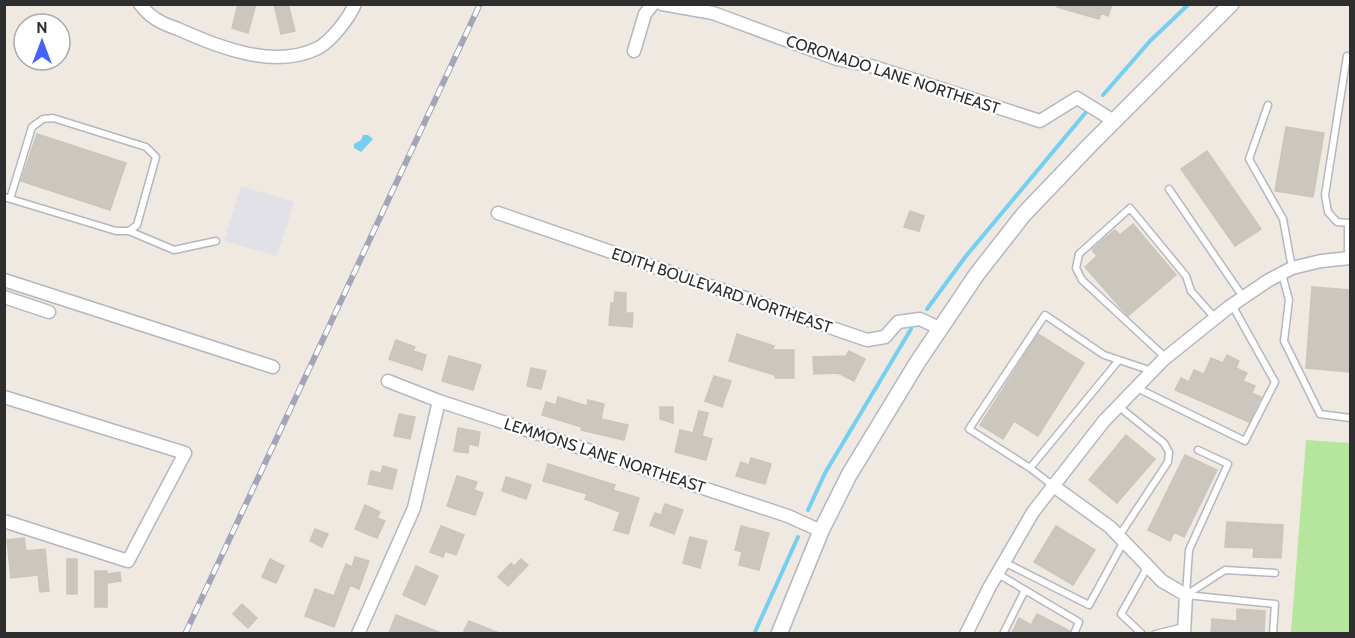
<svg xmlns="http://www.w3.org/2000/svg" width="1355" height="638" viewBox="0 0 1355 638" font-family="Cabin,sans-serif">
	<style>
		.industrial { fill: #e3e1e8 }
		.green { fill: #b6e59e }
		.water { fill: #75cff0 }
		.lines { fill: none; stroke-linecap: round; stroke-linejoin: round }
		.stream { stroke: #75cff0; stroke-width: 4 }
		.building { fill: #cbc7bf; stroke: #cbc5ba; stroke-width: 1.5 }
		.service-casing { stroke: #b4b7c1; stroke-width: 9 }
		.minor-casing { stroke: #b4b7c1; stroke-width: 15 }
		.tertiary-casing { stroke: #b4b7c1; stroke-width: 18 }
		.service { stroke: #fff; stroke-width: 6 }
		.minor { stroke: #fff; stroke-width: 12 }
		.tertiary { stroke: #fff; stroke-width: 15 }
		.rail-casing { stroke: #a3a6b8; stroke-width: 6 }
		.rail { stroke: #fff; stroke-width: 4; stroke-dasharray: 11; stroke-linecap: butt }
		.labels { text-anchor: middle; stroke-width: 4.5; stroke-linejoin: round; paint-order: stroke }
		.street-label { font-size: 16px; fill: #2e2e2e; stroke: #fff }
	</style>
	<rect width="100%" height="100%" fill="#efe9e1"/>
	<path class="industrial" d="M241 186 294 202 277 256 224 241Z"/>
	<path class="green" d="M1306 440 1350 443V633H1291Z"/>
	<path class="water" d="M363 135H368L373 139 361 152 354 148V144L361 140Z"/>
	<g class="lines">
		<path class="stream" d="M1103 95 1150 41 1189 4
			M927 309 966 256 1087 111
			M808 510 825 473 911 329
			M754 634 798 537"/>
	</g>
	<path class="building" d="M238 4H256L248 33 232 28Z
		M274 4H288L295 31 281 34Z
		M1057 4H1112L1108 16 1101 13 1099 19 1057 7Z
		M1286 127 1324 133 1313 197 1275 191Z
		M37 134 126 163 110 210 21 181Z
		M1207 151 1261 229 1235 246 1181 169Z
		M910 211 924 216 919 231 904 227Z
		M1133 224 1176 275 1128 316 1085 267 1097 256 1092 250 1098 244 1115 230 1120 235Z
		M1312 287 1350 290V372L1306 368Z
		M615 292 626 293V313H633L632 327 609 325 611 303H614Z
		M737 334 774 346 772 350H794V378H775V375L729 361Z
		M1038 334 1084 363 1038 436 1014 421 1003 439 980 425Z
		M396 340 415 347 413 351 426 355 422 370 389 359Z
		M849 351 865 359 854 381 838 373 814 374 813 357 846 356Z
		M1227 355 1239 361 1236 368 1247 373 1243 381 1255 386 1252 393 1261 397 1249 422 1175 390 1181 378 1189 382 1194 370 1204 374 1211 358 1223 363Z
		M449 356 481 365 473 390 442 381Z
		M531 368 546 371 541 389 527 386Z
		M714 376 731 381 722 407 705 401Z
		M558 397 587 406 588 400 604 404 601 419 628 425 624 440 581 430 582 427 542 415 546 402 556 405Z
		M660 407H673V423L660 419Z
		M699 411 708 413 702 436 712 439 706 460 675 452 680 430 693 433Z
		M399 414 415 417 410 439 394 436Z
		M458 428 480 432 478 446 469 444 468 453 454 451Z
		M1126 435 1155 459 1117 503 1089 480Z
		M1185 455 1217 470 1184 537 1174 532 1170 541 1148 530Z
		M751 458 771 464 765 484 736 476 741 462 749 465Z
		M548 464 615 485 613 490 639 498 628 534 614 530 620 512 585 499 587 494 543 481Z
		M383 466 397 470 392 489 368 484 371 471 381 473Z
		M457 476 477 482 474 490 483 493 475 515 447 506Z
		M506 477 531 485 526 499 502 491Z
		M665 504 683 510 674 534 650 525 655 513 661 515Z
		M365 505 380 512 377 518 385 521 377 538 355 529Z
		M1227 522 1283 525 1281 558 1253 557 1254 548 1225 547Z
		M441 526 464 535 456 555 445 551 443 557 430 552Z
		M741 526 769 533 759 570 739 565 742 552 735 550Z
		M1056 526 1095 550 1073 585 1034 562Z
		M315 529 328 534 322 547 310 541Z
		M690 537 707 541 700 568 683 563Z
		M24 538 26 551 45 549 49 591 40 592 38 575 11 578 7 540Z
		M355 557 369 561 359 589 350 585 334 627 305 616 315 589 334 596 346 564 352 567Z
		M67 559H77V594H67Z
		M270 559 284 566 276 583 262 577Z
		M521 559 528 565 508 586 498 577 511 563 514 566Z
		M416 566 438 576 425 605 403 595Z
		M95 571H107V574L120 572 121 581 107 583V607H95Z
		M242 604 257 618 248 628 233 614Z
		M1237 609 1265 611 1264 633H1211L1212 619 1237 621Z
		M1037 614 1070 631 1069 633H1012L1019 618 1031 625Z
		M396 615 441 633H389Z
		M469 621 499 633H470L464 631Z"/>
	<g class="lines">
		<defs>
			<path id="service" d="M1350 58 1347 56 1325 195 1328 212 1337 222 1350 223
				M1268 105 1249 159 1283 219 1292 268
				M1169 189 1243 297
				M4 197 116 231H129L137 225 156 157 146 147 53 118 43 119 32 127 10 199
				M1348 223V258
				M129 231 174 250 216 241
				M1282 274 1289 300 1284 341 1320 414 1350 418
				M1165 357 1082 280 1076 268 1079 254 1130 208 1186 276 1191 291 1215 318
				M1137 388 1245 441 1275 382 1232 305
				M1118 406 1164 443 1169 452 1168 462 1119 536
				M1030 468 1119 360
				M1052 485 1030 468 969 429 1045 315 1104 355 1152 371
				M1004 562 1089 605 1124 541
				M998 574 1079 622 1074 634
				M1186 595 1189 550 1228 464 1198 450
				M1186 595 1275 604 1273 634
				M1186 595 1225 570 1275 573
				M1003 634 1025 590
				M1142 634 1121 614 1148 566
				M1155 634 1184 627"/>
			<path id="minor" d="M140 4C144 9 148 14 153 17 160 23 170 26 178 29 218 47 273 69 316 49 330 43 349 18 355 4
				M662 4 713 13 837 59 871 66 1040 121 1077 98 1114 121
				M634 51 645 14 653 4
				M498 213 867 340 885 337 898 322 920 319 941 329
				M4 280 273 367
				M4 297 49 312
				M388 381 439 401 788 516 821 531
				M4 397 185 453 128 561 4 521
				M1052 485 1110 527 1162 581 1186 595 1184 634
				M358 634 414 508 439 401
				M966 634 989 588 1033 512 1104 421 1163 360 1229 307 1269 280 1292 268 1321 261 1350 258"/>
			<path id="tertiary" d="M779 634 821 531 849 475 917 363 977 274 1024 214 1090 145 1231 4"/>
		</defs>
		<use href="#service" class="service-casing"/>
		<use href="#minor" class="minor-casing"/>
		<use href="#tertiary" class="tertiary-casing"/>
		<use href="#service" class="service"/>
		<use href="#minor" class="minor"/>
		<use href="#tertiary" class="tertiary"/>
		<defs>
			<path id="rail" d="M185 634 480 4"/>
		</defs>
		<use href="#rail" class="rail-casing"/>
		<use href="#rail" class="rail"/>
	</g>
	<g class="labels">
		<g class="street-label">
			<text transform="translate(893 74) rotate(18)" y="6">CORONADO LANE NORTHEAST</text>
			<text transform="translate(722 290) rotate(19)" y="6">EDITH BOULEVARD NORTHEAST</text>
			<text transform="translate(605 455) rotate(18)" y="6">LEMMONS LANE NORTHEAST</text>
		</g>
	</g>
	<rect width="1355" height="638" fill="none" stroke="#2e2e2e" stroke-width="12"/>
	<g transform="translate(42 42)"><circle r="28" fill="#ffffff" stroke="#ababab" stroke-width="1.5"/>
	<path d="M0-4.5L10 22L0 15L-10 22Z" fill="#4264fb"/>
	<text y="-9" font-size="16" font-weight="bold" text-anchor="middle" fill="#2e2e2e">N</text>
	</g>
</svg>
